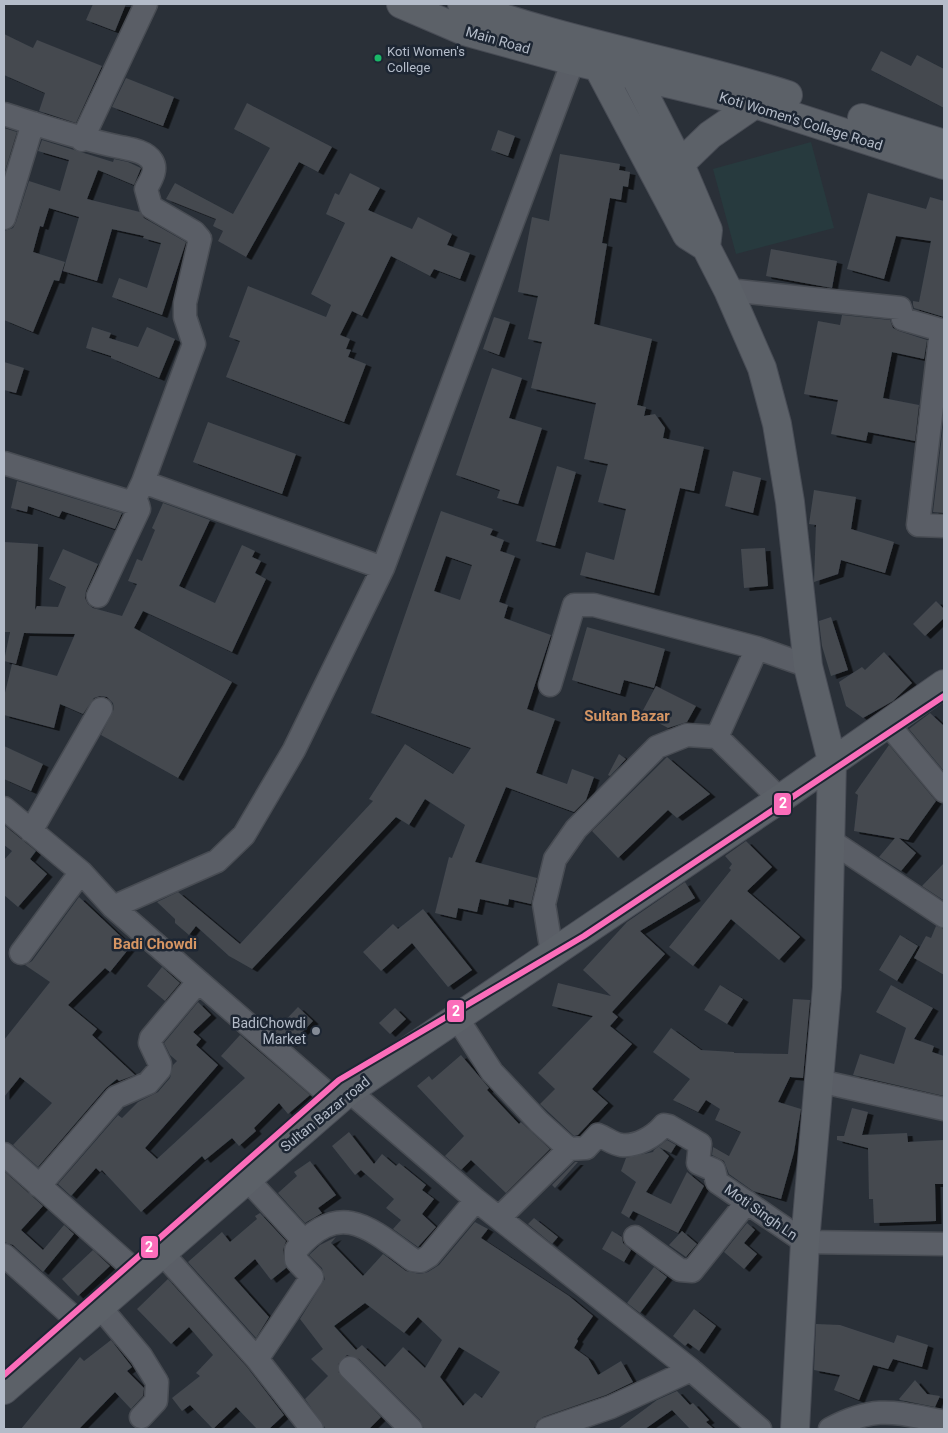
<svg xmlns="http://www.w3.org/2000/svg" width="948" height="1433" viewBox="0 0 948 1433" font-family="Roboto,sans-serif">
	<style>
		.green { fill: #273a3e }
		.building { fill: #444950; fill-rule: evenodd; filter: url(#shadow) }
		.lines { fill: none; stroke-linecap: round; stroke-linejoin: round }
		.minor-casing { stroke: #484c53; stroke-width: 25 }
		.major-casing { stroke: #484c55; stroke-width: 30 }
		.minor { stroke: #5a5e66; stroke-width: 22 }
		.major { stroke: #5c6168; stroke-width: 28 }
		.metro-1-casing { stroke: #1d2633; stroke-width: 10 }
		.metro-1 { stroke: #fb6dba; stroke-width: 6 }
		.bus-dot { fill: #1ab867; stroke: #1d2633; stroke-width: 2 }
		.poi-dot { fill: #848b96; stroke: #1d2633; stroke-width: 2 }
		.labels { text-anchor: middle; stroke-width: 5; stroke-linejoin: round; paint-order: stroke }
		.bus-label { font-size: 13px; fill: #b4bcc9; stroke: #1d2633; text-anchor: start }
		.street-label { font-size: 14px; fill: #b4bcc9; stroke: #1d2633 }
		.poi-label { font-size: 14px; fill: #b4bcc9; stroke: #1d2633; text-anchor: end }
		.neighbourhood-label { font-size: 15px; font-weight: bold; fill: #d59563; stroke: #1d2633 }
		.line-badge { stroke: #1d2633; stroke-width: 2 }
		.badge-label { font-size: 14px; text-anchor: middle; font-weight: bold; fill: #fff }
	</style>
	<defs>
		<filter id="shadow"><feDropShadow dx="5.5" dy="3" stdDeviation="0" flood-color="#0009"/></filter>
	</defs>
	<rect width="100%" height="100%" fill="#2a3038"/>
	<path class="green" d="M811 142 834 228 736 254 713 169Z"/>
	<path class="building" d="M93 4H126L115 31 86 20Z
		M4 34 33 48 37 40 102 66 76 123 39 111 45 93 4 75Z
		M881 51 911 66 917 55 944 69V108L871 70Z
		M126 78 174 97 163 126 112 107Z
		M247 103 332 147 318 172 299 162 246 257 218 241 223 231 213 226 216 219 166 199 175 183 233 214 270 148 234 129Z
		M4 128 17 132 4 174Z
		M498 130 515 136 508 156 491 150Z
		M42 140 113 162 114 159 128 162 141 168 134 185 98 170 87 199 140 212 144 218 186 242 162 315 112 297 119 278 147 288 161 243 143 238 144 236 112 229 97 281 63 271 79 217 49 208 43 227 40 226 33 252 65 262 59 281 54 280 33 332 4 320V231L13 228 16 222 29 181 60 191 69 160 38 151Z
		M560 154 620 164 619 170 630 172 628 187 623 186 621 200 610 198 602 243 607 244 594 324 652 339 637 405 646 407 644 416 655 414 665 428 663 438 704 447 694 491 680 488 654 593 580 575 586 552 614 560 626 509 598 502 608 464 584 459 596 403 531 388 542 342 528 339 538 296 518 292 532 217 549 221Z
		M350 173 380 188 368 210 412 229 418 217 452 234 447 245 470 253 460 279 434 269 430 276 391 256 362 316 352 311 340 335 350 339 346 349 351 350 348 357 366 364 344 422 226 377 240 341 229 337 248 286 326 317 331 305 311 294 345 223 326 214 335 193 339 195Z
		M868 193 926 209 930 197 944 201V317L914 308 913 305V301L919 302 931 241 896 236 884 279 847 269Z
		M771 249 837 261 832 288 766 276Z
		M842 315 890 320 893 328 899 331 927 340 924 359 892 352 883 398 919 405 915 441 868 432 866 441 831 434 838 400 804 394 818 321 840 325Z
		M494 317 510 322 499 355 483 349Z
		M92 327 111 333 109 338 138 347 147 327 175 339 159 378 111 358V356L86 348Z
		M4 362 24 368 16 393 4 390Z
		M492 368 522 378 509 418 542 428 518 504 497 498 500 490 456 475Z
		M944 418V513L933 512Z
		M208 422 296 454 282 494 193 462Z
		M557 466 576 472 555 546 536 541Z
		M733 471 761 478 753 513 725 506Z
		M17 481 122 513 115 529 62 511 59 517 28 506 27 512 11 508Z
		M814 490 856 497 851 529 894 542 885 573 841 560 838 574 814 582 816 525 809 524Z
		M163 503 210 520 179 586 215 603 242 545 255 551 252 557 261 561 255 573 266 579 232 652 143 611 134 628 232 682 178 778 101 735 114 709 113 703 107 697 100 696 94 698 83 714 60 704 54 728 4 715V697L12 664 57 676 75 634 24 633 16 664 4 661 10 632H4V542L38 544 35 610 37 606 58 607 66 587 49 579 63 549 98 564 86 591 85 598 88 604 93 608 122 616 137 584 128 581 137 559 142 561 155 530 152 528Z
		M441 511 493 529 490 535 504 540 500 551 515 556 499 602 508 605 504 618 551 635 527 709 555 719 536 773 567 784 572 769 594 777 586 800 574 812 506 787 475 862 537 878 531 904 509 899 508 905 480 899 477 912 458 908 456 918 435 913 449 857 452 858 465 825 425 799 409 825 396 817 252 969 229 956 196 926 189 935 175 923V919L157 902 178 892 240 944 373 801 369 799 405 744 453 774 471 748 371 713ZM446 556 472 565 460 600 434 591Z
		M765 548 768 586 744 588 741 549Z
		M936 601 944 609V618L925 636 913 624Z
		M831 617 848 670 831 676 822 646 819 621Z
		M587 627 665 649 654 688 624 680 620 694 572 680Z
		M884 652 912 683 893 701 863 718 846 706 839 682 862 667 865 670Z
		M656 686 696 706 687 722 668 728 641 714Z
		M930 713 944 726V771L909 729Z
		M889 745 936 801 908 840 899 838 916 853 901 871 879 857 895 838 854 831 858 795 855 793Z
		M4 746 43 764 31 791 4 779Z
		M619 754 626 759 610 776 608 775Z
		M667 757 710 794 677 818 668 810 618 858 592 831Z
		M4 825 36 851 30 859 47 874 18 907 4 895V860L12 851 4 845Z
		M746 841 772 867 747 891 800 937 779 960 731 919 693 966 669 947 731 870 729 868 732 864 725 856Z
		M944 863V898L943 900 922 886Z
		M685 882 695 898 640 931 665 954 612 1012 618 1017 610 1026 632 1044 592 1089 608 1103 578 1135 574 1136 540 1104 555 1089 538 1073 593 1016 552 1006 558 983 611 996 583 970 627 922Z
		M79 897 131 946 110 972 105 968 68 1005 97 1029 92 1035 135 1075 119 1081 117 1079 106 1088 38 1167 13 1145 52 1103 20 1077 4 1097V1040L50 982 25 965 32 961Z
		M423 909 472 970 448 987 412 943 381 971 363 952 393 924 398 929Z
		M936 926 944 929V975L914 958 926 936 931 938Z
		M900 935 918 946 897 981 879 970Z
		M162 967 180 983 165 1001 147 986Z
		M720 985 743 999 727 1024 704 1010Z
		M891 985 933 1008 914 1039 934 1046 932 1052 944 1056V1096L853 1075 860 1054 894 1064 906 1028 876 1012Z
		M793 999 810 1000 803 1078 790 1077 778 1102 801 1109 794 1152 781 1199 753 1191 729 1174 724 1161 712 1155 713 1147 729 1156 741 1132 715 1120 720 1109 706 1100 698 1112 673 1100 690 1079 653 1052 671 1028 701 1050 734 1052V1053L788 1054Z
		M198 1002 211 1015 193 1032 201 1039 196 1045 218 1065 145 1148 157 1159 245 1078 221 1056 240 1035 310 1095 288 1114 279 1103 254 1128 256 1131 239 1146 232 1138 205 1160 202 1156 141 1212 102 1170 100 1172 96 1168 71 1196 58 1184 118 1115 122 1118 138 1102 158 1092 170 1078 173 1065 177 1061 170 1055 164 1043Z
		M298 1007 313 1021 291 1044 275 1031Z
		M395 1008 406 1019 390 1034 379 1023Z
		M461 1055 489 1088 487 1090 519 1124 521 1122 550 1149 506 1193 471 1160 461 1170 445 1156 464 1136 417 1086 429 1076 432 1080Z
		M852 1108 868 1112 862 1135 907 1133 908 1142 944 1140V1184H935L936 1221 874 1223 873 1199H869L868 1148 837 1140V1136H844Z
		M349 1132 374 1164 382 1154 396 1166 399 1163 426 1185 422 1190 434 1199 422 1214 436 1227 418 1247 393 1229 401 1220 386 1208 394 1199 361 1170 355 1175 332 1146Z
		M667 1140 676 1145 671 1153 659 1147 669 1156 646 1192 671 1204 687 1172 704 1186 678 1233 633 1211 629 1218 621 1213 636 1182 621 1171 626 1158 653 1152 654 1150Z
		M310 1161 336 1195 318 1208 322 1213 305 1223 278 1193 297 1176 294 1172Z
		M575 1162H578L555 1188 552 1185Z
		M4 1171 43 1206 21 1230 43 1250 64 1225 74 1234 43 1272 13 1245 4 1242Z
		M260 1213 286 1241 283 1250 286 1268 271 1280 255 1259 234 1278 269 1317 256 1338 188 1262 222 1232 230 1242 257 1219 255 1216Z
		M534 1218 558 1237 552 1244 528 1224Z
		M475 1222 488 1229 481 1238 569 1296 593 1316 577 1339 578 1341 574 1348 588 1358 598 1375 621 1361 633 1382 606 1395 543 1417 537 1421 534 1429H424L420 1420 359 1359 347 1355 338 1364V1372L381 1417 369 1429H326L305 1399 328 1376 311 1359 323 1349 300 1319 325 1279 322 1268 309 1255 320 1245 336 1237 331 1243 363 1276 383 1254 406 1271 420 1274 428 1272 439 1265ZM365 1303 404 1333 418 1317 442 1340 425 1368 403 1347 385 1367 362 1345 356 1350 334 1326ZM459 1347 500 1372 482 1398 475 1393 463 1406 440 1377Z
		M747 1223 755 1230 744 1243 757 1254 744 1269 724 1252Z
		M612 1231 622 1237 623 1243 631 1250 624 1262 602 1249Z
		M682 1231 697 1244 686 1257 669 1245Z
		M93 1250 110 1266 78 1296 62 1279Z
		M654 1267 667 1277 640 1313 627 1303Z
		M168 1279 247 1367 284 1415 269 1429H257L236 1407 213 1429 190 1405 182 1411 172 1398 200 1376 196 1373 213 1355 189 1327 171 1344 137 1309Z
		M694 1309 716 1326 699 1351 688 1343 685 1346 673 1336Z
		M816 1324 840 1325 894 1343 897 1335 928 1345 922 1367 893 1359 888 1369 873 1365 859 1400 834 1390 840 1375 814 1370Z
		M111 1340 132 1367 127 1371 144 1388 143 1396 131 1409 115 1392 79 1429H21L80 1357 84 1361Z
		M915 1380 927 1394 940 1396 935 1407 900 1400 899 1399Z
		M677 1391 690 1405 693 1403 709 1420 706 1422 714 1429H690L672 1410 645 1429H618L657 1400Z"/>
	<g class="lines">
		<defs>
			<path id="minor" d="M4 114C42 126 80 139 120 147 130 149 146 151 152 161 158 170 150 181 146 189L151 207 194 232 200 239 185 303V317L194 344 143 482
				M82 140 146 4
				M4 218 33 123
				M728 290 900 308 903 319 941 330 918 525 944 526
				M4 463 133 503 143 482 383 568
				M98 596 139 509 138 505 133 503
				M550 685 574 605H594L757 648 808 666
				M887 723 944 791
				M717 737 757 648
				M4 808 81 872 113 907 336 1101
				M31 831 101 709
				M831 841 944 916
				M113 907 217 861 244 835 294 750 383 568 573 61
				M21 953 81 872
				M552 953 544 904 555 859 576 829 657 747 687 735 717 737 780 799
				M457 1018 492 1072 539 1122 569 1149 586 1148 598 1135C606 1138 613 1144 621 1145 636 1147 654 1137 664 1125L669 1126 700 1144 698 1163 714 1170 717 1182 805 1242 944 1244
				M819 1081 944 1109
				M349 1091 476 1200 691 1370 760 1429
				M4 1154 138 1273
				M248 1178 257 1190 304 1241
				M39 1186 116 1097 148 1083 160 1069V1064L150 1043 151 1038 198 982
				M499 1218 569 1149
				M635 1237 680 1270 692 1271 747 1202
				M163 1254 257 1359 312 1277 296 1260V1250C340 1199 370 1228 413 1260L421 1261 429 1256 476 1200
				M4 1255 80 1323
				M100 1307 141 1356 157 1382 156 1401 141 1417
				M257 1359 312 1429
				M350 1368 411 1429
				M547 1429 611 1407 691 1370
				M830 1429C875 1405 893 1412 941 1421"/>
			<path id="major" d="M401 4 464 31 573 61 755 104 944 165
				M462 4C568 43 680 61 788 95
				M600 46 598 67 687 235 706 247 728 290 762 368 777 424 790 502 808 666 832 761 827 987 805 1242 795 1429
				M636 65 635 76 680 164 708 230 706 247
				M862 118 944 144
				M680 164 710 135 755 104
				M4 1390 349 1091 780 799 944 684"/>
		</defs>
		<use href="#minor" class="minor-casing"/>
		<use href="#major" class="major-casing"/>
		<use href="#minor" class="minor"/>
		<use href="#major" class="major"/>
		<defs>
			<path id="metro-1" d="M4 1375 339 1080 584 936 944 696"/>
		</defs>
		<use href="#metro-1" class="metro-1-casing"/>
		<use href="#metro-1" class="metro-1"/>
	</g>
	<circle class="bus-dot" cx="378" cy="58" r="4.5"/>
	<circle class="poi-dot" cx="316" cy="1031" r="5"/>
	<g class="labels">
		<g class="bus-label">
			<text x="387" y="56">Koti Women's<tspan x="387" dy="16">College</tspan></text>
		</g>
		<g class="street-label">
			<text transform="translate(498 40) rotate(16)" y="5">Main Road</text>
			<text transform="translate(801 121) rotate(17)" y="5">Koti Women's College Road</text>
			<text transform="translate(325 1114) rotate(-39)" y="5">Sultan Bazar road</text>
			<text transform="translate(761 1212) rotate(35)" y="5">Moti Singh Ln</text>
		</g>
		<g class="poi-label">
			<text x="306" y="1028">BadiChowdi<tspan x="306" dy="16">Market</tspan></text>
		</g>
		<g class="neighbourhood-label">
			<text x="627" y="721">Sultan Bazar</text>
			<text x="155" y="949">Badi Chowdi</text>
		</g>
	</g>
	<g class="line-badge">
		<rect x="773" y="792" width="19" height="24" rx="5" fill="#fb6dba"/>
		<rect x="446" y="999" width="19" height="24" rx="5" fill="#fb6dba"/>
		<rect x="140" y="1235" width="19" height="24" rx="5" fill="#fb6dba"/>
	</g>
	<g class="badge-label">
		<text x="783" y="808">2</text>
		<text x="456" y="1016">2</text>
		<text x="149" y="1252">2</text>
	</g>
	<rect width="948" height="1433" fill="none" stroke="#b4bcc9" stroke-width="10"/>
</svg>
